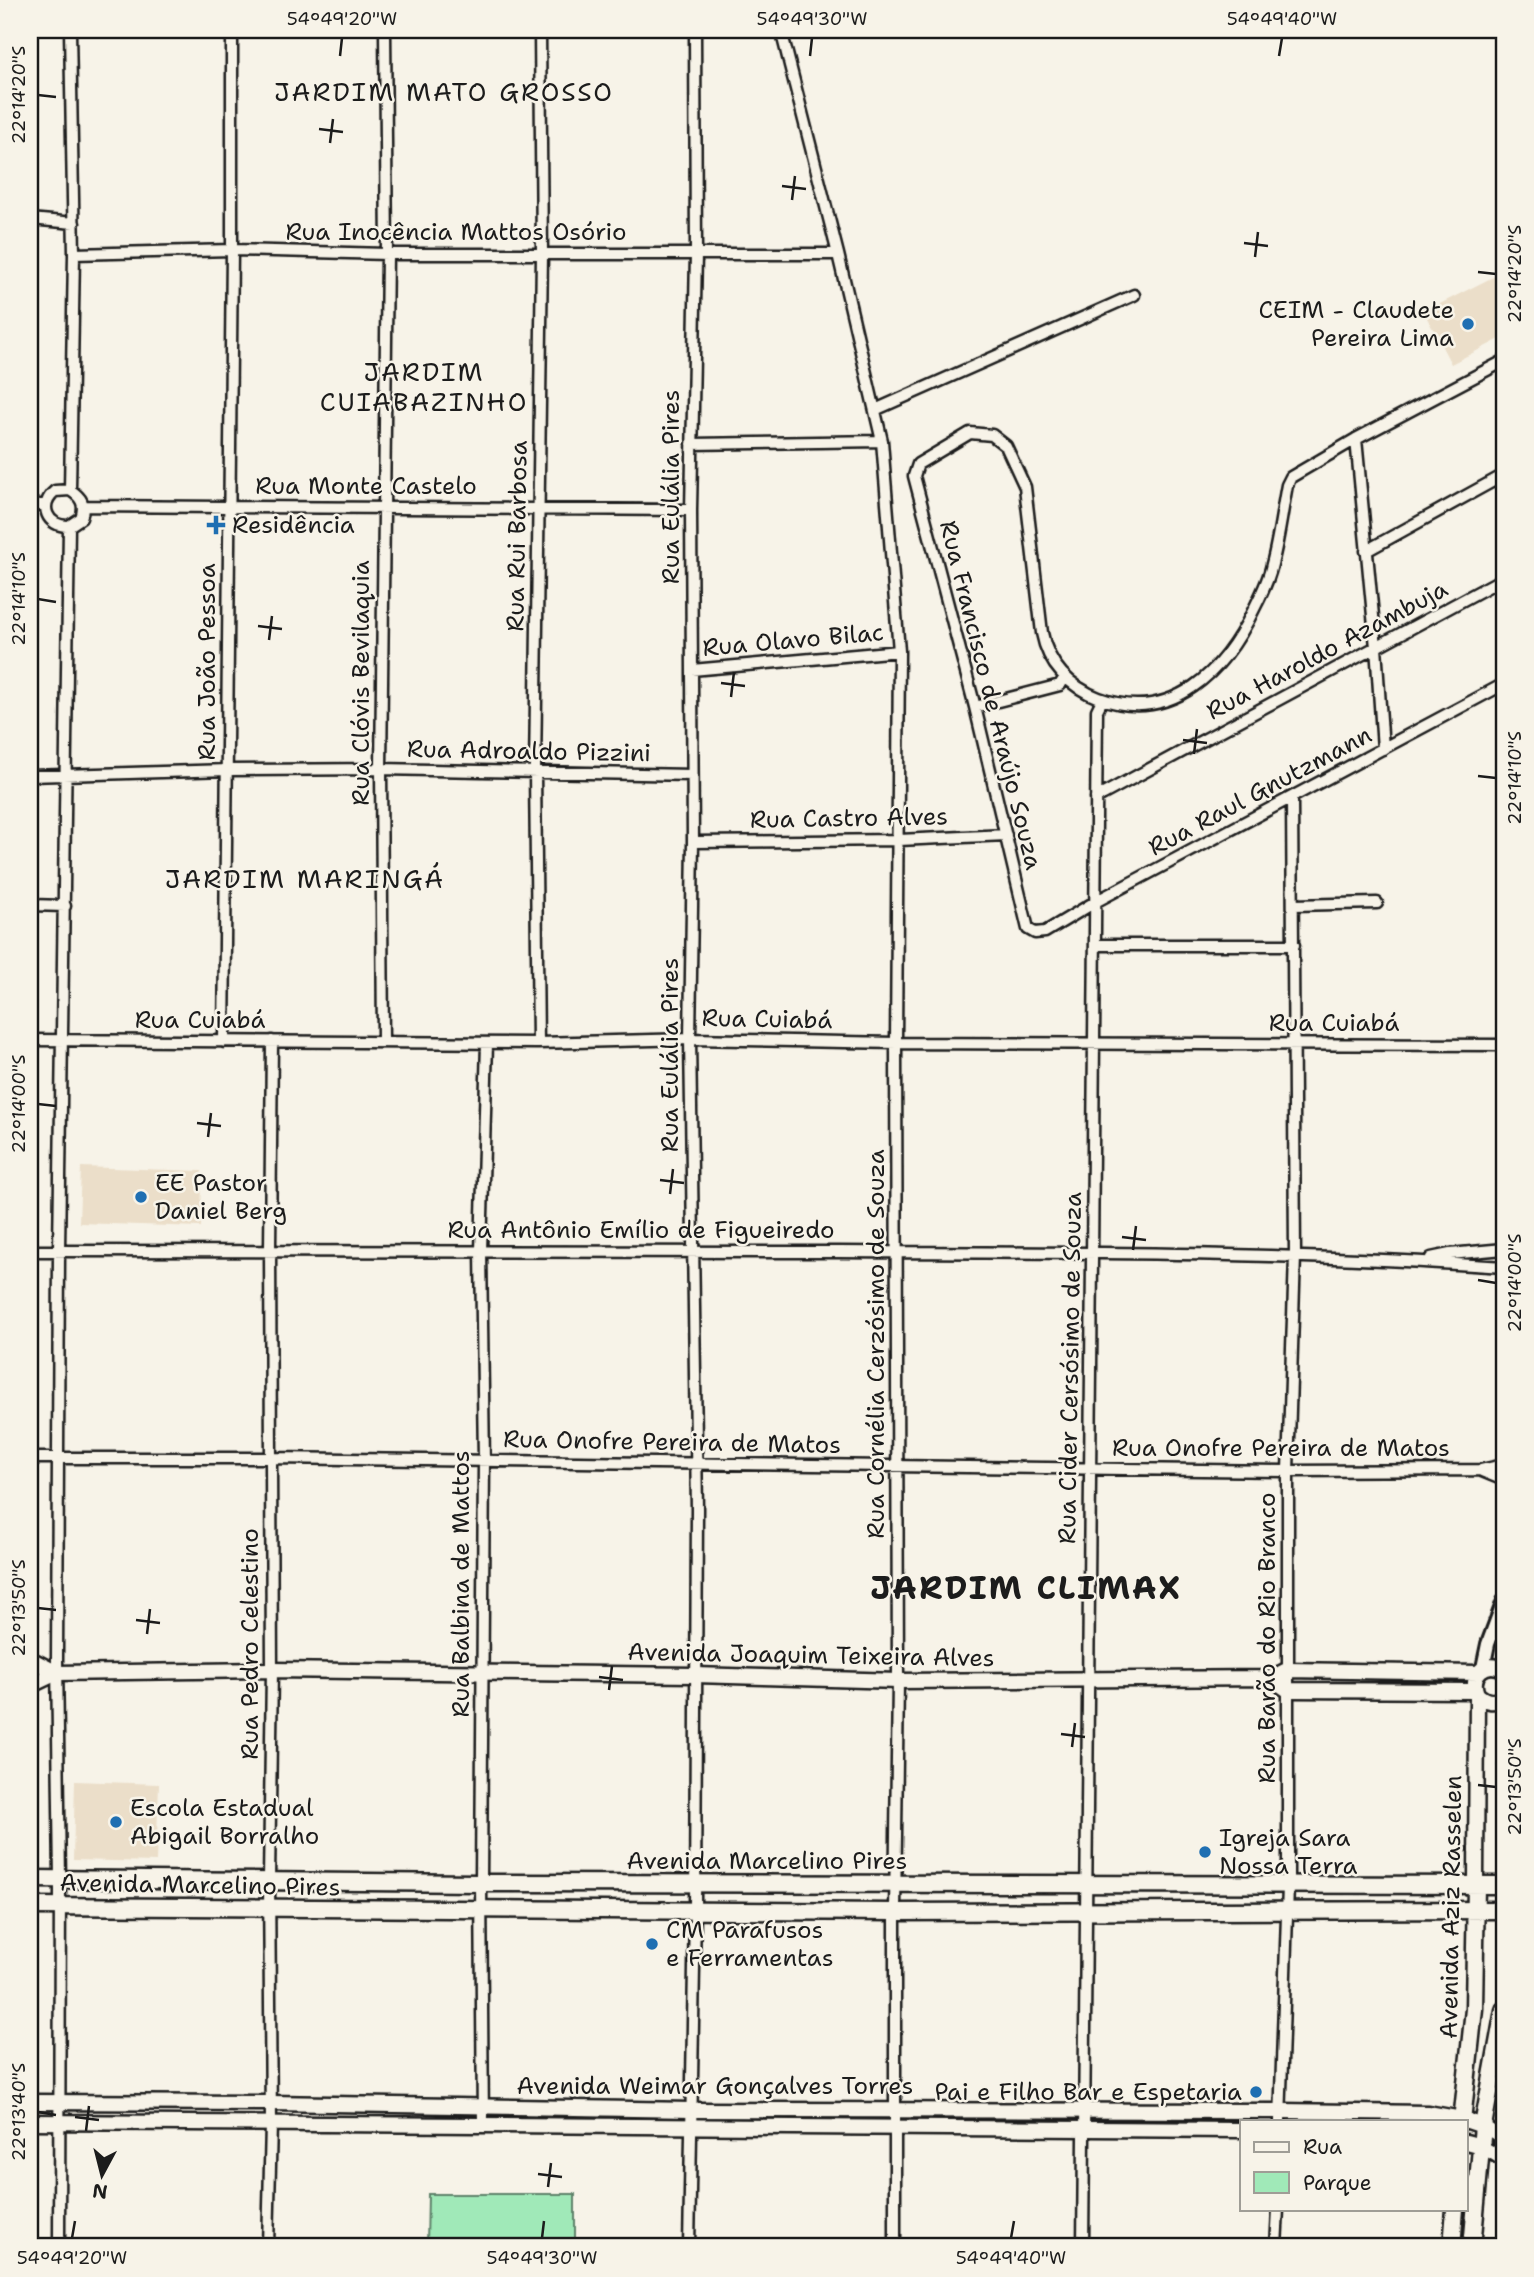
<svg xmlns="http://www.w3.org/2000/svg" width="1534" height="2277" viewBox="0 0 1534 2277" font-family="'Shantell Sans',sans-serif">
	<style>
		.built { fill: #ebdec9 }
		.green { fill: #a0e9b8; stroke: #5e826a; stroke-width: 2 }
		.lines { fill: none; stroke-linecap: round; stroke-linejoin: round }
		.stream { stroke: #598593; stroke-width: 3.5 }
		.minor-casing { stroke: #1c1c1c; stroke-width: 15 }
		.tertiary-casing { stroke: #1c1c1c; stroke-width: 18 }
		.secondary-casing { stroke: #1c1c1c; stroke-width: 19 }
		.primary-casing { stroke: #1c1c1c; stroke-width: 21 }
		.minor { stroke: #f7f3e8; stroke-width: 10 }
		.tertiary { stroke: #f7f3e8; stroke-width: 12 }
		.secondary { stroke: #f7f3e8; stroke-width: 14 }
		.primary { stroke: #f7f3e8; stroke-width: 16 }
		.ticks { fill: none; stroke: #1c1c1c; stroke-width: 2.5 }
		.poi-dot { fill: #1f6fb2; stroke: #f7f3e8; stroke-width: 2.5 }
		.labels { text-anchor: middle; stroke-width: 5; stroke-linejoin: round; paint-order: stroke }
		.street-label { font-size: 24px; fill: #1c1c1c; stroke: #f7f3e8 }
		.poi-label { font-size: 24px; fill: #1c1c1c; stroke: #f7f3e8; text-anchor: start }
		.neighbourhood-label { font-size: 26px; letter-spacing: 2px; fill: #1c1c1c; stroke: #f7f3e8 }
		.district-label { font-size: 32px; font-weight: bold; letter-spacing: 2px; fill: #1c1c1c; stroke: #f7f3e8 }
		.neatline { fill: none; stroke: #1c1c1c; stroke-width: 2.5 }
		.ticks-label { font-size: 18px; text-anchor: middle; fill: #1c1c1c }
	</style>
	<rect width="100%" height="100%" fill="#f7f3e8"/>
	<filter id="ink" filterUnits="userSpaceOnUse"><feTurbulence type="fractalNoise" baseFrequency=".0143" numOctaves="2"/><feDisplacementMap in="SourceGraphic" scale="14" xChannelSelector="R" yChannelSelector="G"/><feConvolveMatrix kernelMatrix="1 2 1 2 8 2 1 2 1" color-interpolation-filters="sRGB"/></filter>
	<g filter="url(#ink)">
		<path class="built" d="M1497 275 1504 289V337L1451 364 1424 312Z
			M81 1167 202 1171 201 1227 79 1223Z
			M75 1781 159 1784 156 1862 73 1860Z"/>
		<path class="green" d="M428 2194H575V2247H427Z"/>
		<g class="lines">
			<path class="stream" d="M1499 1718 1501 1870
				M1499 2006 1501 1997V1933"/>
			<defs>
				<path id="minor" d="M70 30 74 254 70 490
					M781 30 838 254 882 441 899 651 896 1043 898 1681 895 1912V2247
					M30 219 74 223
					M74 254 232 250 387 254H838
					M1504 361 1356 439 1291 477 1287 485C1282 511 1279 538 1272 564 1269 580 1261 595 1254 609 1225 670 1173 725 1099 698 1070 687 1048 665 1042 633L1025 487 1006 446 992 435 970 433 918 464 914 476 975 707 1028 929 1035 933 1045 932 1095 902 1504 684
					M875 410 1134 295
					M1356 439 1376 647 1383 749
					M692 444 882 441
					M30 505H46
					M83 506 691 510
					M69 526C47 527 38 505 55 491L70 490
					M69 526 81 518C86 504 81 497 70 490
					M1366 551 1504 475
					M692 670 899 651
					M975 707 1060 685 1065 677
					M30 776 228 770 381 769 692 775
					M1096 798 1504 578
					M693 842 899 840 1006 835
					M30 905 65 906
					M1294 905 1377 903
					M1095 945H1294
					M30 1040 538 1043 690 1039 896 1043 1504 1045
					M224 1042 232 250V30
					M383 1042 381 769 387 254 385 30
					M538 1043 535 772 542 254 540 30
					M30 1251C299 1250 568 1251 838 1252 1060 1253 1283 1251 1504 1267
					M1431 1258 1450 1254 1504 1249
					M30 1458H272L1288 1471 1481 1470 1504 1465
					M1482 1471 1504 1480
					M1280 2121 1288 1886V1471L1295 1256 1292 798
					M483 2125 481 1883 484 1461 481 1251 487 1043
					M59 2247 60 1879 57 1660 59 1251 69 526
					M268 2247 271 2124 269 1880 272 1670 270 1249 272 1041
					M689 2247 695 1911 697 1509 690 1039 693 842 691 510 696 254 695 30
					M1083 2247 1097 710 1102 700
					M1276 2247 1278 2209"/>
				<path id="tertiary" d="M1483 1668 1488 1644 1504 1601
					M1483 2126 1504 2139
					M1481 2146 1504 2160"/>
				<path id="secondary" d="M30 1662H36L57 1673
					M1271 1678 1288 1690 1476 1691
					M30 1682H38L57 1673 272 1670 695 1675 898 1681 1271 1678 1287 1670 1478 1673
					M1477 1694C1485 1702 1494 1704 1504 1697
					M1476 1885 1477 1694C1469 1674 1486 1659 1504 1670
					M30 2102 270 2103 692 2110 1281 2111 1428 2113 1462 2119 1483 2126
					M30 2122 1242 2130
					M1466 2142 1481 2146"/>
				<path id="primary" d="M30 1879 481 1883 1504 1885
					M30 1906 895 1912 1504 1910
					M1462 2121 1474 2009 1476 1885
					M1452 2247 1455 2209
					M1472 2247 1483 2126 1504 2010"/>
			</defs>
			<use href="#minor" class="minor-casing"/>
			<use href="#tertiary" class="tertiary-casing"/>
			<use href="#secondary" class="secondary-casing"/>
			<use href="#primary" class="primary-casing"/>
			<use href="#minor" class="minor"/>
			<use href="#tertiary" class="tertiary"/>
			<use href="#secondary" class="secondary"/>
			<use href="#primary" class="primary"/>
		</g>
	</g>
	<path class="ticks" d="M340 56 342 38M810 56 812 38M1279 56 1282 38M38 95 56 97M319 129 343 132M330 143 333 119M782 186 806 189M792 200 795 176M1244 243 1268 246M1255 257 1258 232M1478 272 1496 274M38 599 56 602M258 626 282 629M269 640 272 616M721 683 745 686M731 697 734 672M1183 740 1207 743M1194 754 1197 729M1478 776 1496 778M38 1104 56 1106M197 1123 221 1126M208 1137 211 1113M660 1180 684 1183M670 1194 673 1169M1122 1237 1146 1240M1133 1250 1136 1226M1478 1280 1496 1283M38 1608 56 1610M136 1620 160 1623M147 1634 150 1609M599 1677 623 1680M609 1690 612 1666M1061 1734 1085 1737M1072 1747 1075 1723M1478 1785 1496 1787M38 2112 56 2115M75 2117 99 2120M86 2131 89 2106M538 2174 562 2177M548 2187 551 2163M72 2238 75 2221M542 2238 544 2221M1011 2238 1014 2221"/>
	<g class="poi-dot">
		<circle cx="1468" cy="324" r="7"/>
		<path d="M212.5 514.5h7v7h7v7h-7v7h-7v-7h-7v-7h7z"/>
		<circle cx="141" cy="1197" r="7"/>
		<circle cx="116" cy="1822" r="7"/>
		<circle cx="1205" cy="1852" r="7"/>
		<circle cx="652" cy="1944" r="7"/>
		<circle cx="1256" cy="2092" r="7"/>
	</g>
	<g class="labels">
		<g class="street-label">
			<text x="456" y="240">Rua Inocência Mattos Osório</text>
			<text x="366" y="494">Rua Monte Castelo</text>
			<text transform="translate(671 487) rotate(-90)" y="8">Rua Eulália Pires</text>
			<text transform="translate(517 536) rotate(-89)" y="8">Rua Rui Barbosa</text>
			<text transform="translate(793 640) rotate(-5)" y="8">Rua Olavo Bilac</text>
			<text transform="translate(1327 650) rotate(-28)" y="8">Rua Haroldo Azambuja</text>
			<text transform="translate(207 662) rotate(-90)" y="8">Rua João Pessoa</text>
			<text transform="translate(361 683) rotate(-90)" y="8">Rua Clóvis Bevilaquia</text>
			<text transform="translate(991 695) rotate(76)" y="8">Rua Francisco de Araújo Souza</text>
			<text transform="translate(529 751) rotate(1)" y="8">Rua Adroaldo Pizzini</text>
			<text transform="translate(1260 791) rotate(-28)" y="8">Rua Raul Gnutzmann</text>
			<text transform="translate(849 818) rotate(-1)" y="8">Rua Castro Alves</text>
			<text transform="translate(767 1019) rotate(1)" y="8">Rua Cuiabá</text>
			<text x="200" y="1028">Rua Cuiabá</text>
			<text x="1334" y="1031">Rua Cuiabá</text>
			<text transform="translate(670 1055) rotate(-90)" y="8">Rua Eulália Pires</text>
			<text x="641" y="1238">Rua Antônio Emílio de Figueiredo</text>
			<text transform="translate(876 1344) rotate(-90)" y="8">Rua Cornélia Cerzósimo de Souza</text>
			<text transform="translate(1070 1368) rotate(-89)" y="8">Rua Cider Cersósimo de Souza</text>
			<text transform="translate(672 1442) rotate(1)" y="8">Rua Onofre Pereira de Matos</text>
			<text x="1281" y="1456">Rua Onofre Pereira de Matos</text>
			<text transform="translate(461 1584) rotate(-90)" y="8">Rua Balbina de Mattos</text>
			<text transform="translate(1267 1638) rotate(-90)" y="8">Rua Barão do Rio Branco</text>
			<text transform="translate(250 1644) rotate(-90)" y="8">Rua Pedro Celestino</text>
			<text transform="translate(811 1655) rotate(1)" y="8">Avenida Joaquim Teixeira Alves</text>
			<text x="767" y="1869">Avenida Marcelino Pires</text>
			<text transform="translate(200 1885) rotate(1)" y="8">Avenida Marcelino Pires</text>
			<text transform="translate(1451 1907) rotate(-89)" y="8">Avenida Aziz Rasselen</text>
			<text x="715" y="2094">Avenida Weimar Gonçalves Torres</text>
		</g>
		<g class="poi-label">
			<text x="1454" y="318" text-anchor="end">CEIM - Claudete<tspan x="1454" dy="28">Pereira Lima</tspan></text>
			<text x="232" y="533">Residência</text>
			<text x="155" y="1191">EE Pastor<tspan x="155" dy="28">Daniel Berg</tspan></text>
			<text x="130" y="1816">Escola Estadual<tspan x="130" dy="28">Abigail Borralho</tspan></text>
			<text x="1219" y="1846">Igreja Sara<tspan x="1219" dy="28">Nossa Terra</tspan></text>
			<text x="666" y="1938">CM Parafusos<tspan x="666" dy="28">e Ferramentas</tspan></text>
			<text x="1242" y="2100" text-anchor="end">Pai e Filho Bar e Espetaria</text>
		</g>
		<g class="neighbourhood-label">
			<text x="444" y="101">JARDIM MATO GROSSO</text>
			<text x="424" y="381">JARDIM<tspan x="424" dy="30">CUIABAZINHO</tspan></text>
			<text x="305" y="888">JARDIM MARINGÁ</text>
		</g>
		<g class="district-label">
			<text x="1026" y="1599">JARDIM CLIMAX</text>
		</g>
	</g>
	<rect width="1534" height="2277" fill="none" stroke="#f7f3e8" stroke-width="77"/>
	<rect x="1240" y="2120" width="228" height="91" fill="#f7f3e8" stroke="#9f9d96" stroke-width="2"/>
	<rect x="1254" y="2142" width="35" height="10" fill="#f7f3e8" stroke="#9f9d96" stroke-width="2"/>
	<text x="1303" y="2154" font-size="21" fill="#1c1c1c">Rua</text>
	<rect x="1254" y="2172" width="35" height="21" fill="#a0e9b8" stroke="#9f9d96" stroke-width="2"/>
	<text x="1303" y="2190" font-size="21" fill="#1c1c1c">Parque</text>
	<g transform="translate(102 2175) rotate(187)" stroke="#f7f3e8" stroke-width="5" paint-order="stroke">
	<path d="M0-5L12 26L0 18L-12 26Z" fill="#1c1c1c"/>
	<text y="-10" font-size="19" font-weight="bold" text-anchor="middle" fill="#1c1c1c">N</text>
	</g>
	<rect x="38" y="38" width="1458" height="2200" class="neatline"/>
	<g class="ticks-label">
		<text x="342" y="25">54°49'20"W</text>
		<text x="812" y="25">54°49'30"W</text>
		<text x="1282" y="25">54°49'40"W</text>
		<text transform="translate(19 95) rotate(-90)" y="6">22°14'20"S</text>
		<text transform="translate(1515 274) rotate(-90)" y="6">22°14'20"S</text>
		<text transform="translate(19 599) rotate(-90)" y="6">22°14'10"S</text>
		<text transform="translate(1515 778) rotate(-90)" y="6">22°14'10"S</text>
		<text transform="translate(19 1104) rotate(-90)" y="6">22°14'00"S</text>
		<text transform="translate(1515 1283) rotate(-90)" y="6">22°14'00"S</text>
		<text transform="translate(19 1608) rotate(-90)" y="6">22°13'50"S</text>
		<text transform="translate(1515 1787) rotate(-90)" y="6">22°13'50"S</text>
		<text transform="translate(19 2112) rotate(-90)" y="6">22°13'40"S</text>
		<text x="72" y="2264">54°49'20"W</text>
		<text x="542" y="2264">54°49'30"W</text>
		<text x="1011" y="2264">54°49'40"W</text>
	</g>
</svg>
